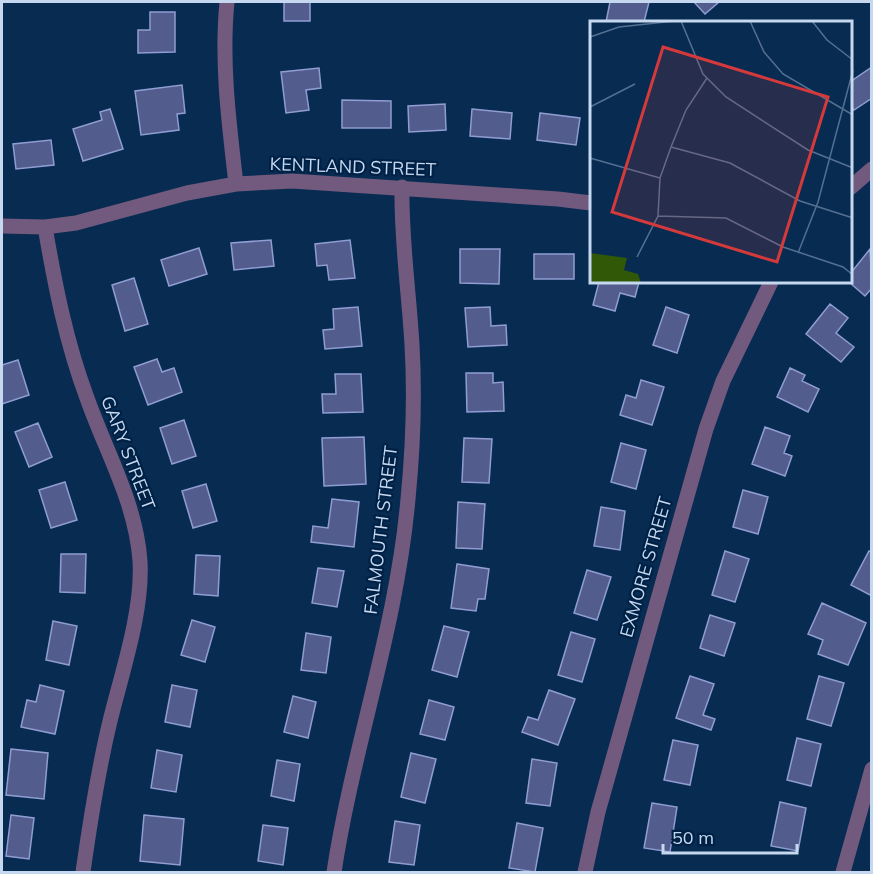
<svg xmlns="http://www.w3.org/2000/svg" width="873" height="874" viewBox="0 0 873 874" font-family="Mulish,sans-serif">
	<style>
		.building { fill: #525c8d; stroke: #909dd2; stroke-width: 1.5 }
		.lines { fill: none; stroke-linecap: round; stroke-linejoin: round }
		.minor { stroke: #715a7d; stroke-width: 15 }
		.labels { text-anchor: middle; stroke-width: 4.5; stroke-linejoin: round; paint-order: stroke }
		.street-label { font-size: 18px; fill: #c5d8f0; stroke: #002146 }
		.inset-road { fill: none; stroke: #547091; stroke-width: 1.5 }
		.view { fill: #d43a3c; fill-opacity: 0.15; stroke: #d43a3c; stroke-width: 3 }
		.inset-edge { fill: none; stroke: #c5d8f0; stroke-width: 3 }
	</style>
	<rect width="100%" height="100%" fill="#082b51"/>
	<path class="building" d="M284 2H310V21H284Z
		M610 2H649L644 22H606Z
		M694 2H719L705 14Z
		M150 12H175V52L138 53V30H150Z
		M872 67V98L854 110 850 105V82Z
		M319 68 321 88 306 90 309 110 286 113 281 72Z
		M182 85 185 113 177 114 179 130 141 135 135 91Z
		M342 100 391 101V128H342Z
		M445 104 446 130 409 132 408 106Z
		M110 109 123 149 83 161 73 129 102 120 100 112Z
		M472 109 512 113 510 139 470 136Z
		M540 113 580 118 576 145 537 140Z
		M51 140 54 165 16 169 13 144Z
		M271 240 274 266 234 270 231 243Z
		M350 240 355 278 329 280 327 265 317 266 315 244Z
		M199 248 207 274 169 286 161 260Z
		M460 249H500L499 284 460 283Z
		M870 249 872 288 865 296 849 282H850V274Z
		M534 254H574V279H534Z
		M134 278 148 324 125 331 112 285Z
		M599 282H639L635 297 620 293 615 311 593 305Z
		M830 304 848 318 836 333 854 347 841 362 806 334Z
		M358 307 362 346 325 349 323 330 334 329 333 309Z
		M490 307 491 326 506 325 507 345 468 347 465 308Z
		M666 307 689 315 677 353 653 345Z
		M157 359 162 372 174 368 182 392 148 405 134 367Z
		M18 360 29 395 2 404V365Z
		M790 368 805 375 802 381 819 389 808 412 777 397Z
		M466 373H493V383L503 382 504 411 467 412Z
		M335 374H361L363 412 323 413 322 394H336Z
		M641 380 664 387 652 425 620 415 626 395 636 398Z
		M184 420 196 456 172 464 160 428Z
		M38 423 52 457 29 467 15 432Z
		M765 427 790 436 784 453 792 456 785 476 752 464Z
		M364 437 366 484 324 486 322 438Z
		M464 438 492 439 489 483 462 482Z
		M621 443 646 450 636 489 611 482Z
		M65 482 77 520 51 528 39 490Z
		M206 484 217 521 193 528 182 491Z
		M743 490 768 497 758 534 733 527Z
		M332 499 359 502 354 547 311 542 313 526 328 528Z
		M458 502 485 504 482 549 456 548Z
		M601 507 625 511 620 550 594 546Z
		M725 551 749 559 735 602 712 595Z
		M869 551 872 552V596L851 585Z
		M61 554H86L85 593 60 592Z
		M196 555 220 556 218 596 194 594Z
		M457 564 489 569 485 599H478L476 611 451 608Z
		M318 568 344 571 337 607 312 603Z
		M587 570 611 577 597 620 574 613Z
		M822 603 866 623 848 665 818 654 823 640 808 634Z
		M710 615 735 623 724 656 700 648Z
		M192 620 215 627 205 662 181 655Z
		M53 621 77 626 69 665 46 660Z
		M444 626 469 632 457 677 432 670Z
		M571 632 595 639 582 682 558 675Z
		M306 633 331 637 326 673 301 670Z
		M690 676 714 684 703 715 715 719 711 730 676 718Z
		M819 676 844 683 831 726 807 719Z
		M40 685 64 691 55 734 21 727 27 700 36 702Z
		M172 685 197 690 190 727 165 722Z
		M549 690 575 699 558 745 522 732 528 717 538 720Z
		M293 696 316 702 308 738 284 732Z
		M429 700 454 707 445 740 420 734Z
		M797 738 821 744 811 786 787 780Z
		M673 740 698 745 690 785 664 780Z
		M11 749 48 753 44 799 6 795Z
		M157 750 182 755 176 792 151 788Z
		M411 753 436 759 425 803 401 797Z
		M532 759 557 763 550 806 526 803Z
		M277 760 300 764 294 801 271 796Z
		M780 802 806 808 798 851 771 846Z
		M652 803 677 807 670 852 644 848Z
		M11 815 34 818 29 859 6 856Z
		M144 815 184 819 180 865 140 861Z
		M395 821 420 825 414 865 389 862Z
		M517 823 543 828 535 872 509 868Z
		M263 825 288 828 283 865 258 861Z"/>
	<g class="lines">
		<path class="minor" d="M227 2C221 62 229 123 236 184
			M850 188 872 169
			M2 226 45 227 76 223 187 193 236 184 292 181 558 199 591 203
			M45 227C55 285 66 342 87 398 106 452 136 503 140 561 143 611 122 672 110 721 98 771 90 822 83 872
			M334 872C353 747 397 626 408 499 413 448 415 396 412 345 409 292 401 240 402 187
			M585 872 598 812 706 429 723 381 771 282
			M843 872 872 769"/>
	</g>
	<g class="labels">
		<g class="street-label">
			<text transform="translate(353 167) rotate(2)" y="6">KENTLAND STREET</text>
			<text transform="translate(128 453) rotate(69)" y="6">GARY STREET</text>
			<text transform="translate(381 530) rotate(-83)" y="6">FALMOUTH STREET</text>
			<text transform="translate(646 567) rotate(-74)" y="6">EXMORE STREET</text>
		</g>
	</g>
	<g transform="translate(590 21)">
		<rect width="262" height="262" fill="#082b51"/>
		<path d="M0 232 37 237 34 249 48 253 51 262H0Z" fill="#305806"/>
		<path class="inset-road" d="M91 0 113 53 136 76 218 129 263 147M160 0 174 31 193 53 263 94M222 0 237 19 263 39M0 16 29 6 85 0M0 86 45 63M81 126 140 142 210 180 263 197M0 137 70 157M68 195 136 197 193 226 253 246 263 254M208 232 228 181 263 49M47 236 68 195 70 157 81 126 96 89 117 57"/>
		<path class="view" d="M73 26 238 76 187 241 22 191Z"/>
		<rect width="262" height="262" class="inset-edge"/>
	</g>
	<rect width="873" height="874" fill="none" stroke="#c5d8f0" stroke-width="6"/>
	<path d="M663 844v9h134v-9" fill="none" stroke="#c5d8f0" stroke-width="3"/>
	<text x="672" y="844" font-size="18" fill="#c5d8f0" stroke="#002146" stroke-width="4.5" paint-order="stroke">50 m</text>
</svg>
